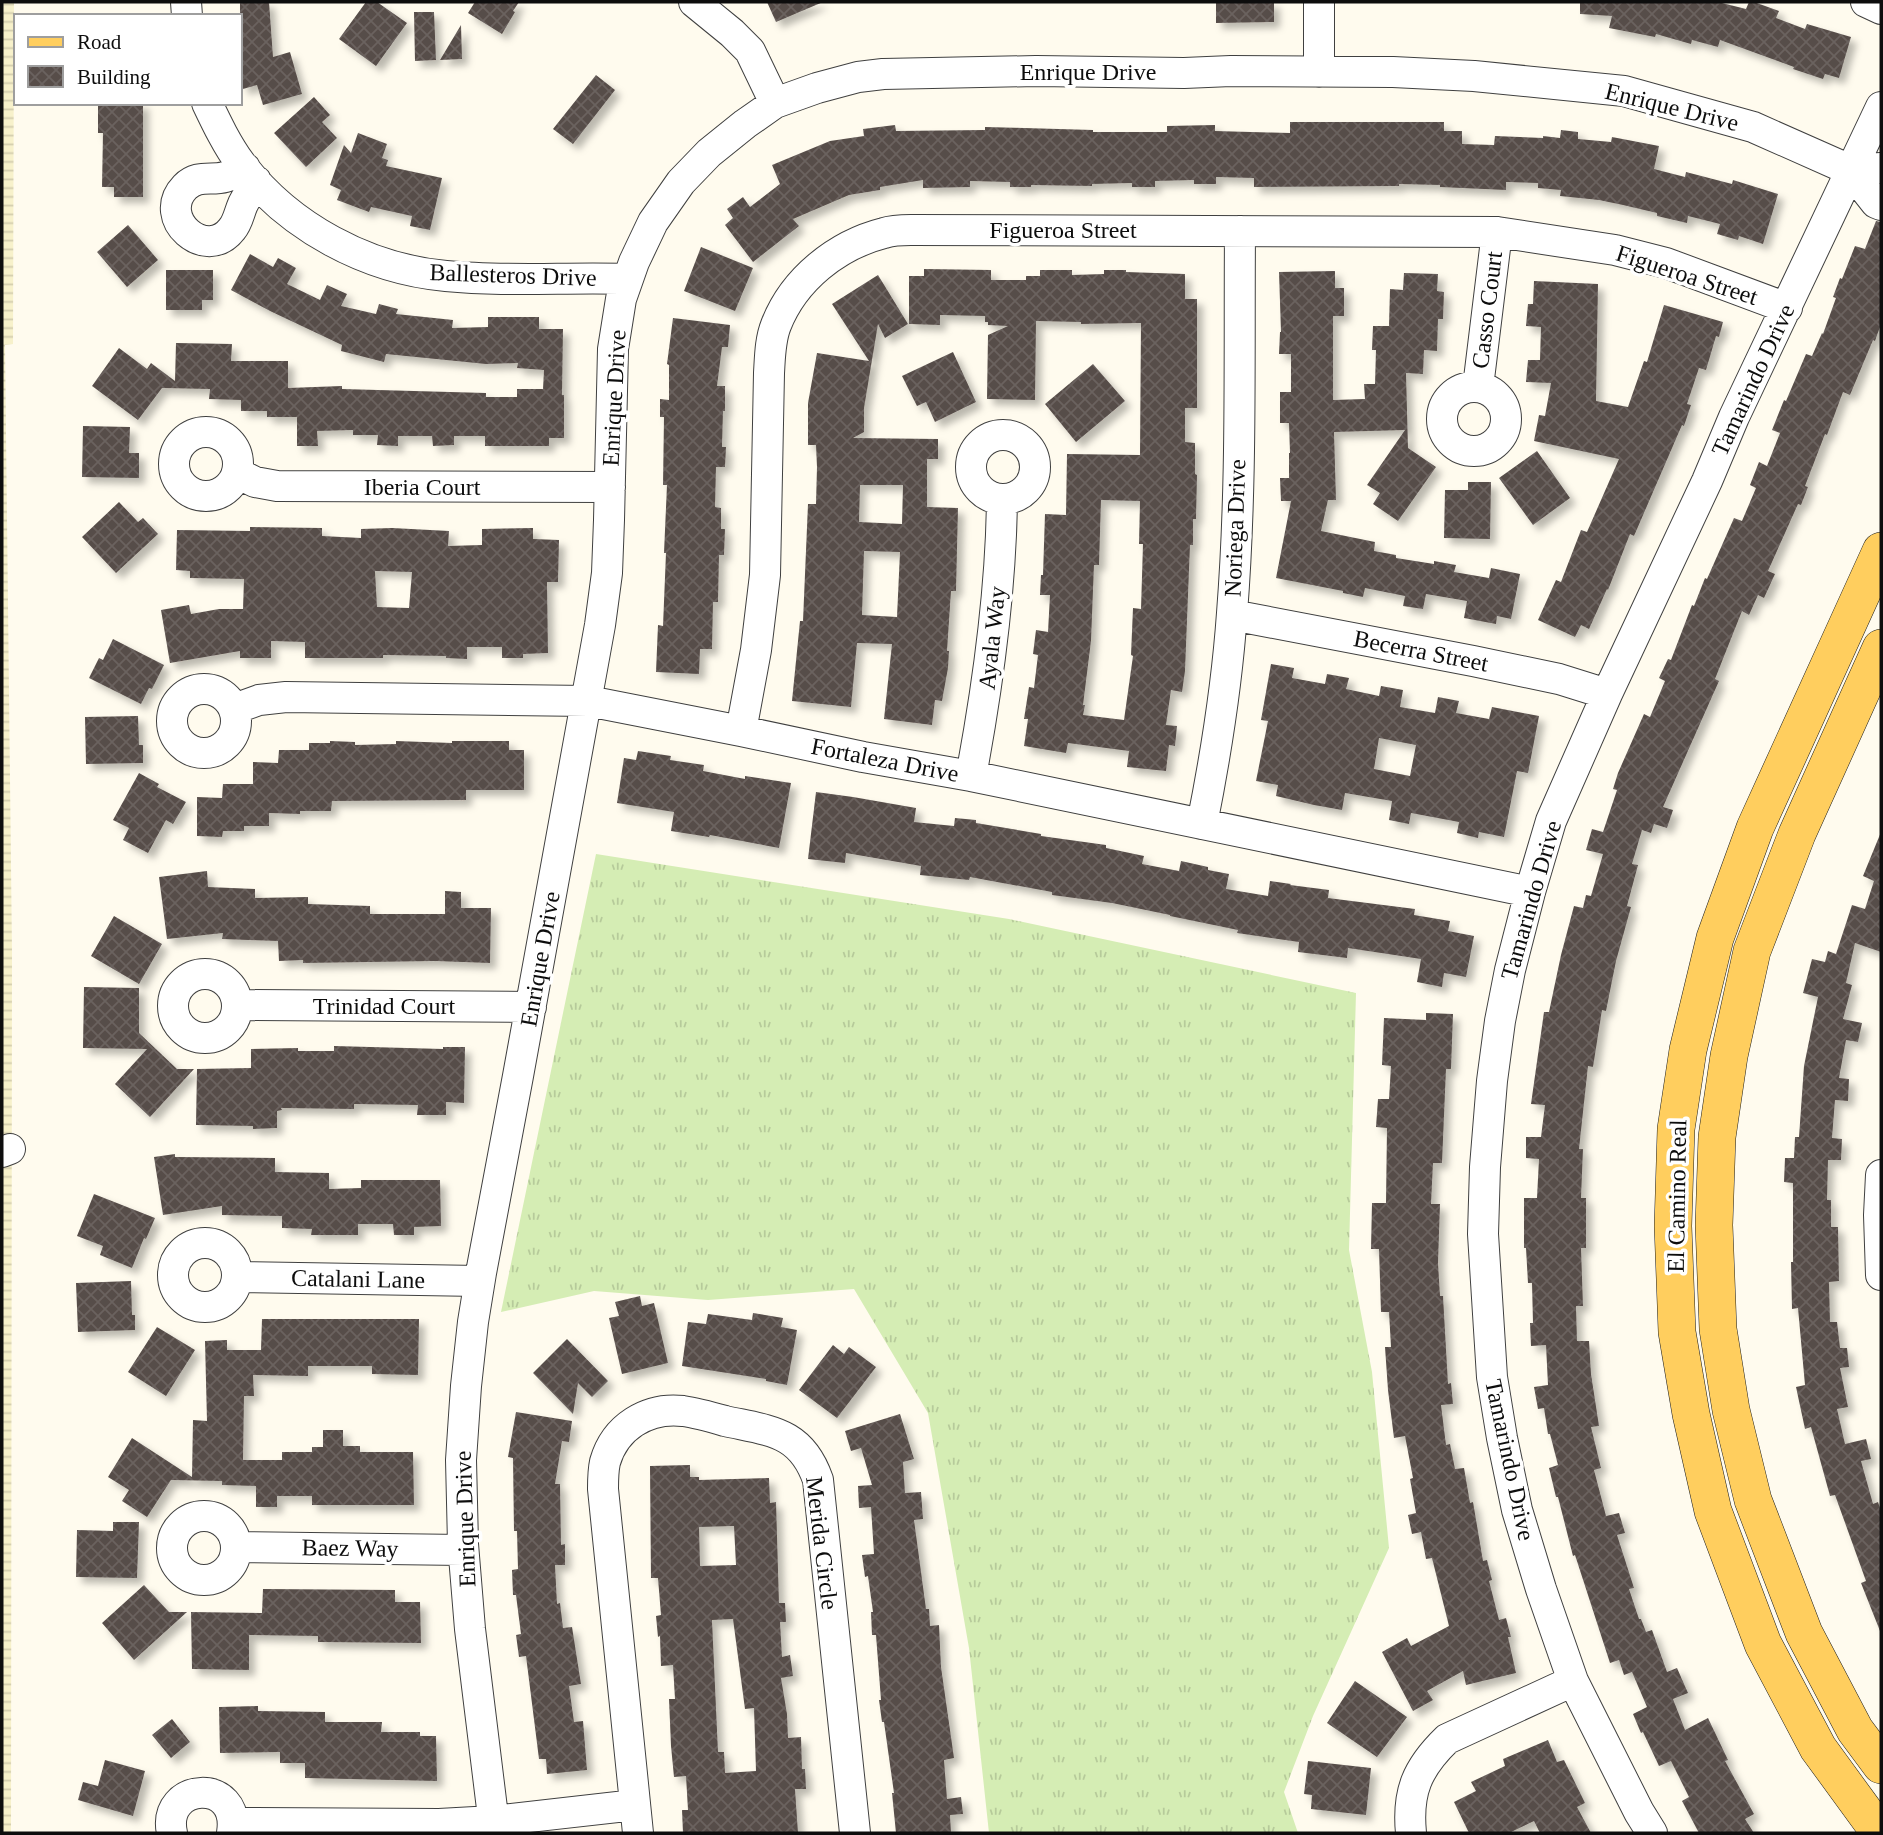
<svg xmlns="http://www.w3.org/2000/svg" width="1883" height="1835" viewBox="0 0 1883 1835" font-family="Georgia,serif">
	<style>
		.farmland { fill: url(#farmland-rules) }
		.grass { fill: url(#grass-tufts) }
		.building { fill: url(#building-cross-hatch); fill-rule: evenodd; filter: url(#shadow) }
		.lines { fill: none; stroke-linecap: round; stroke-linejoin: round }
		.minor-casing { stroke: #404040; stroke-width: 32 }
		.major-casing { stroke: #1e1e1e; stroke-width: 38 }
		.minor { stroke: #fff; stroke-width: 30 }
		.major { stroke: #ffce5e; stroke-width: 37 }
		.labels { text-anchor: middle; stroke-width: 7; stroke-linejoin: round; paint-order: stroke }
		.street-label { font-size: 24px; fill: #0d0d0d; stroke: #fff }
	</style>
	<defs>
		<pattern id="farmland-rules" width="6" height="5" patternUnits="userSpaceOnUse" patternTransform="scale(1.75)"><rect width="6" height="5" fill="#f7f1cb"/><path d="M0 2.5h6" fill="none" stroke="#d3cdad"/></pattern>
		<pattern id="grass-tufts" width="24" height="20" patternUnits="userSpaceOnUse" patternTransform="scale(1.75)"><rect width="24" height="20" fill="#d5edb4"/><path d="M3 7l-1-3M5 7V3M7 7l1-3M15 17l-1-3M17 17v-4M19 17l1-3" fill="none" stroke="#b6ca9a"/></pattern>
		<pattern id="building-cross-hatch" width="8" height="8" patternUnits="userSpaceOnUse" patternTransform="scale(1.75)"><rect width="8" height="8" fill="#574d49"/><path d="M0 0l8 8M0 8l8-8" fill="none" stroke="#6a625f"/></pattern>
		<filter id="shadow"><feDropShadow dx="6" dy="6" stdDeviation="3.5" flood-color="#0004"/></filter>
	</defs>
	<rect width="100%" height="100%" fill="#fffbee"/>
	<path class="farmland" d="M2 2H14L13 344 5 345 12 952 11 1833H2Z"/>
	<path class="grass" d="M596 854 1009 919 1356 993 1349 1250 1372 1372 1389 1548 1313 1716 1284 1792 1298 1833H989L969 1648 928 1413 854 1289 708 1300 594 1291 501 1312Z"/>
	<path class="building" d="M240 2H269L273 57 290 52 302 94 263 105 257 85 243 89 240 76Z
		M366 2H377L407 23 376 66 339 39Z
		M475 2H519L513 11 515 12 502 34 468 13Z
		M767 2H823L776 22Z
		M1216 2H1274V22L1216 23Z
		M1580 2H1718L1746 9 1749 2H1754L1779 11 1776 18 1805 29 1807 24 1851 37 1839 78 1825 74 1823 79 1793 69 1794 67 1720 40 1718 47 1692 40 1691 44 1656 34 1655 37 1609 28 1612 16 1580 14Z
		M414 12H434L436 60 415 61Z
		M461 25 462 59 440 60Z
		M596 75 615 90 573 144 553 129Z
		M314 97 330 115 322 122 337 138 306 167 274 133Z
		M98 103H143V197H114V187H102L103 133H98Z
		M1290 122H1444V131H1462V144L1494 145 1495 136 1543 138V136L1560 138 1561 130 1578 132V139L1611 142 1612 137 1659 146 1654 169 1685 177 1686 172 1732 184 1733 180 1778 194 1763 244 1739 236 1738 240 1717 234 1720 224 1688 216 1687 223 1657 216V213L1623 205 1599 200 1560 196 1561 190 1538 188V183L1506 182V190L1440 187V185L1399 184V186L1254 187V178L1216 177V184H1194V180L1155 181V187H1132V183L1092 184V186L1031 185V187H1010V182L970 181V187L923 188V180L880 187V190L849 195 793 219 799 226 753 262 725 225 733 218 727 209 743 197 750 207 780 184 772 165 830 141 864 136 863 129 895 125 896 131 985 130V127L1093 130V132H1167V126L1215 125V131L1290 133Z
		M358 133 387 144 382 158 388 160 386 166 442 178 430 230 410 226 412 216 371 207 369 212 337 200 341 190 330 185 344 145 351 153Z
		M1876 221 1881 222V324L1875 341 1873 340 1850 395 1843 392 1827 435 1825 434 1805 486 1808 487 1801 505 1798 504 1768 571 1775 574 1764 598 1758 595 1749 615 1742 611 1715 679 1719 681 1663 807 1673 810 1667 828 1654 824 1651 833 1642 830 1632 864 1638 865 1627 906 1631 907 1616 961 1606 1011 1602 1010 1593 1067 1588 1066 1579 1149H1583L1581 1198H1586V1248H1581L1583 1306H1576L1577 1341H1589L1591 1374 1599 1426 1591 1427 1601 1468 1594 1470 1606 1516 1619 1513 1625 1533 1617 1535 1634 1588 1629 1589 1639 1619H1641L1646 1632 1652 1630 1667 1672 1677 1668 1688 1693 1673 1699 1685 1730 1708 1718 1728 1760 1725 1761 1754 1814 1745 1819 1754 1833H1699L1682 1801 1689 1797 1671 1761 1659 1766 1643 1732 1641 1733 1633 1714 1647 1707 1632 1672 1624 1675 1619 1660 1610 1663 1575 1555 1573 1556 1558 1497H1556L1549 1468 1558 1465 1550 1434H1548L1544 1408 1538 1409 1534 1387 1548 1385 1546 1345 1531 1346 1530 1323H1533L1532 1283H1528L1526 1248H1524V1198H1537L1539 1159 1526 1158V1137H1541L1545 1105 1531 1104 1544 1012H1549L1561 955 1574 906 1583 908 1586 895 1591 896 1603 854 1586 850 1592 829 1603 832 1617 790 1613 789 1618 773 1644 714 1650 717 1665 681 1659 678 1668 659 1671 660 1692 605 1694 606 1705 578 1707 579 1734 518 1742 521 1756 488 1750 485 1759 462 1767 466 1780 433 1772 430 1784 400 1786 401 1806 354 1812 356 1822 333 1823 334 1836 298 1833 297 1840 278 1842 279 1855 246 1865 249Z
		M128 225 158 260 127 287 97 252Z
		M701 247 753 268 735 311 684 291Z
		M250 254 273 267 278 258 296 268 287 284 320 300 327 285 347 294 341 306 376 314 379 304 398 309 396 314 453 320 452 328 488 327V317H539V329H563L562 395H564V438H549V446H485V436H454V445L433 446 432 436H398V446L377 445 378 435H353V430L317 431 318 446H297V417H267V411H241V400L209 399 210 389 162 388 138 420 92 386 119 348 147 369 151 363 175 381 176 343 232 344 231 361H288V388L342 386V389L486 393V397H517V389H543L544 370 517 368 518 363 486 364 386 354 384 362 341 351 342 345 270 311 231 290Z
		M924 269 991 270V280H1026V276H1040V270H1072V275L1104 274V270H1126V272L1185 274V299H1197V408H1185V442L1195 443V474L1197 475 1196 519H1193V545H1190L1185 671 1182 692 1171 690 1166 725 1177 726 1175 746 1169 745 1166 771 1127 767 1129 751 1068 743 1066 753 1024 746 1028 719H1024L1029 687 1034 688 1038 655 1033 654 1036 630 1048 632 1050 595H1040L1041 575H1043L1045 514 1066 515 1067 454 1140 455 1141 323 1081 324V322L1036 321 1035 400 987 399 988 335 1008 326 988 325V322H985V316L940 315V325L909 324V276H924ZM1101 500 1140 501 1139 544H1143L1141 609 1133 608 1131 655 1133 656 1124 720 1083 715 1085 705H1083L1091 641 1094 565H1099Z
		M166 270H213V300H202V310H166Z
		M1335 271V288H1344V316H1333V400L1365 399 1364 384H1375L1376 350H1372L1373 326H1389L1390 289 1403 290 1404 273 1438 274 1437 291 1444 292 1443 319H1438L1437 351 1424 350 1423 374 1406 373 1408 448 1436 467 1398 521 1373 504 1380 493 1367 485 1405 430 1334 432 1336 500H1328L1321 531 1375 542 1374 551 1396 555V558L1434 564V561L1456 565 1454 572 1489 578 1491 568 1520 574 1511 619 1497 616 1496 624 1464 618 1467 601 1426 594 1423 609 1403 606 1405 596 1365 588 1363 597 1343 593V591L1276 578 1291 501H1281L1280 478H1289V453H1290L1289 423H1280V392H1291V354H1279L1280 332H1281L1279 272Z
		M878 275 908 324 885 338 878 324 864 408V432L853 438 938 439V459H927V507L958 508 956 591H951L947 651H949L948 668 942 701 935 700 932 725 884 719 892 644 857 643 851 707 792 701 800 621H803L808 504H816L817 467 816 445H808V403L817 353 869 361 832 304ZM860 485H903L902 524 859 522ZM864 551 900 552 897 617 862 615Z
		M1534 281 1598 284 1596 401 1628 407 1644 361 1647 362 1664 305 1723 322 1719 337 1716 336 1706 370 1699 368 1687 404 1691 405 1684 426 1682 425 1634 536 1630 534 1608 590 1607 589 1589 629 1581 625 1575 637 1538 620 1556 580 1561 582 1581 530 1587 532 1619 459 1534 441 1539 415 1545 416 1551 383 1526 382 1528 360H1540L1541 327 1526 326 1528 304H1533Z
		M673 318 730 325 728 347H722L717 386H725V411H723L722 447H726L725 467H716L715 507 721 508V529H725L724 555H719L718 602H713L712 649H700L699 674 656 672 658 625 663 626 666 553H664L667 485H663L664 417H660V399L669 400V365L667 364Z
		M953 352 976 402 935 422 926 402 917 406 902 376Z
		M1093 364 1125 401 1076 442 1045 404Z
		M83 426 130 427 129 453H139V478L82 477Z
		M1537 451 1570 498 1533 525 1499 478Z
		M1468 482H1491L1490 539 1444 538 1445 490H1468Z
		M119 502 138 522 143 518 158 534 116 573 82 537Z
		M250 527 322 528V536L361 538V529L392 528 449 531 448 546 482 545V529L533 528V539L559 540 558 582H547L548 653 523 654V658H502V647H467V659L446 658V656L383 655V658H305V642L271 641V658H240V651L170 663 161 610 189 605 191 614 219 609H243L244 579 190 578V571L176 570 177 530 250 531ZM375 571 412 572 409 608 377 607Z
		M113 639 164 665 152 689 149 688 141 704 89 678 99 658 103 660Z
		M1271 664 1294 668 1292 678 1325 684 1327 674 1349 678 1346 689 1379 696 1381 686 1403 690 1400 707 1435 713 1438 697 1459 701 1456 713 1489 719 1492 707 1539 716 1528 773 1517 771 1504 837 1479 832 1478 838 1457 833 1459 822 1411 813 1409 824 1389 820 1392 801 1345 793 1342 810 1314 805 1276 796 1278 785 1256 781 1268 721 1261 720ZM1379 738 1416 745 1410 776 1374 769Z
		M138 716 139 745H143V763L86 764 85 717Z
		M330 741 355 742V745L396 744V741L452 743V741H509V750H524V790H466V800L332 801 331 811H300V814L269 813V826H244V831H223L222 837 197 836V797L222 798 223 784H253V762L278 763 279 750H309V743H330Z
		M638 751 671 756 670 760 704 765 703 771 745 779V776L791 783 779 848 710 835 709 837 671 831 674 812 617 803 624 758 636 760Z
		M139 773 159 784 157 787 186 802 173 824 166 820 148 853 123 840 129 828 113 820Z
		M816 792 853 797 916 808 914 822 954 826 955 818 976 820V823L1041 834V836L1106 845V848L1144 856 1142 864 1179 871 1181 861 1208 867V870L1229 874 1226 889 1268 896 1270 881 1291 884 1290 885 1329 890 1328 898 1415 909 1414 915 1450 921 1448 931 1474 936 1466 977 1444 973 1442 987 1417 982 1421 959 1348 948 1347 958 1298 952 1299 942 1237 933 1238 930 1170 916V915L1112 903 1052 895V892L970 877 969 880 920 875 921 866 846 853 845 863 808 859Z
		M1881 832V952L1855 943 1846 983 1852 985 1843 1019 1862 1023 1858 1042 1846 1040 1839 1078 1849 1079 1848 1101 1835 1100 1832 1138 1842 1139 1841 1160H1828L1827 1200H1831V1227H1838L1839 1281 1829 1282 1830 1322H1837L1840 1348H1847L1849 1367 1840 1368 1848 1407 1837 1409 1845 1444 1866 1439 1871 1459 1861 1461 1873 1504 1878 1502 1881 1511V1631H1880L1861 1583 1866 1581 1835 1495 1830 1496 1811 1427 1805 1429 1796 1387 1805 1385 1798 1308 1792 1309 1791 1262H1793V1183L1784 1182 1785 1158H1794L1795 1137H1799L1804 1066 1818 997 1803 993 1812 959 1825 962 1828 951 1836 954 1852 905 1865 909 1874 881 1863 876Z
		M207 871 208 887 255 889V898L308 897V904L370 906V914H445V891L461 892V908H491L490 963 435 961 303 963V960L279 961 278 941 222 939 223 933 167 939 159 877Z
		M114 916 162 944 139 984 91 956Z
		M84 987 139 988V1033L177 1069H194L150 1117 115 1084 147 1049 83 1048Z
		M1426 1013 1453 1014 1451 1069H1446L1442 1163H1433L1431 1204H1440L1438 1263 1440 1296H1443L1448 1384 1451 1383 1453 1404 1441 1405 1446 1445 1450 1444 1455 1469 1464 1468 1470 1503 1473 1502 1483 1561 1487 1560 1492 1580 1489 1581 1499 1620 1506 1618 1511 1637H1508L1516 1673 1466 1685 1463 1671 1427 1691 1433 1700 1413 1711 1382 1652 1407 1638 1411 1646 1449 1626 1432 1558 1426 1559 1421 1532 1412 1534 1408 1515 1416 1513 1410 1479 1413 1478 1405 1436 1394 1438 1388 1390 1385 1347H1391L1389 1312H1381L1379 1249H1371L1372 1203H1386L1387 1128 1376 1127 1378 1099H1389L1391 1066 1382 1065 1384 1018 1426 1020Z
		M334 1046 443 1049V1047H465L464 1103 446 1102V1115H417L418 1105 354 1104V1109L281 1108 282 1110 277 1111V1128L253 1129V1126L196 1125 197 1069 251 1068V1049L298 1048V1051H334Z
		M175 1154V1157L275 1158V1172L329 1173V1189L361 1188V1180H440L441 1226 414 1227V1235H394L393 1224H358V1235H311L312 1229 282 1228V1216L222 1215V1206L163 1215 154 1157Z
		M94 1194 155 1218 146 1239 144 1238 132 1268 100 1255 103 1246 77 1236Z
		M131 1281 132 1315H135V1330L78 1332 76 1283Z
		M640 1296 642 1306 654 1303 668 1363 622 1374 609 1318 619 1316 615 1302Z
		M753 1313 783 1318 781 1327 797 1330 787 1385 766 1381V1379L682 1366 688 1322 706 1324 708 1314 752 1320Z
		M262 1319H419L418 1375 372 1374V1366H308V1376L253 1375 254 1396H244L243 1460H282V1452H312V1447H323V1430H343V1446H360V1452H413L414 1505H312V1496H277V1507H256V1486L222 1485V1481L171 1480 147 1517 122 1501 129 1490 108 1477 132 1438 192 1477 193 1420 207 1421 205 1341 227 1340V1350H261Z
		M157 1327 195 1350 166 1396 128 1372Z
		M567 1339 608 1381 592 1397 578 1383 573 1414 533 1373Z
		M833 1345 844 1354 849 1347 876 1367 837 1418 799 1390Z
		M516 1412 572 1421 569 1442 562 1441 555 1484H560L561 1545 565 1544V1565H555L557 1604 560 1603 563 1628 572 1627 581 1684 569 1686 574 1722 583 1721 587 1770 547 1774 546 1759H539L526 1656 519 1657 516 1635 521 1634 516 1595H513L512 1570 518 1569 517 1531H514L513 1458 508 1457Z
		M900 1414 914 1459 903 1462 905 1493 921 1492 923 1519 914 1520 926 1609H929L930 1626 939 1625 941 1667 954 1758 944 1760 947 1799 961 1797 963 1814 950 1815 951 1833H896L892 1793H894L884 1722H882L879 1700H881L876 1635H872L871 1612H873L868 1576 865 1577 862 1555 874 1554 871 1507 859 1508 858 1486 872 1485 861 1448 851 1451 845 1431Z
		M690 1465V1477H699V1480L769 1478 770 1503 776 1502 779 1603H785L786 1622H780L782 1657 790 1655 793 1676 781 1678 787 1714 788 1738 801 1737 802 1769H805L806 1789H795L798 1833H683L682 1810H688L686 1776 674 1777 671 1746 669 1699H675L673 1665 661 1666 660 1636 658 1637 656 1616 661 1615 658 1578H651L650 1466ZM734 1526 736 1565 700 1566 699 1527ZM733 1619 745 1709 754 1708 756 1771 725 1773 724 1752H718L712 1620Z
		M113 1522H139L137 1578 76 1577 77 1530 113 1531Z
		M144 1585 169 1612H187L134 1660 102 1623Z
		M263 1589 395 1590V1602H420L421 1643 318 1642V1636L249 1635V1670L192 1669 191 1612 262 1613Z
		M1355 1681 1407 1717 1377 1757 1327 1723Z
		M258 1706V1711L325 1712V1722H382L381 1732H420V1736H436L437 1781 305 1778V1763H280V1752L220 1753 219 1707Z
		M172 1719 190 1742 171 1758 152 1735Z
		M1548 1740 1557 1762 1564 1760 1585 1803 1577 1807 1591 1833H1540L1534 1821 1509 1833H1469L1454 1802 1476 1791 1471 1782 1505 1766 1503 1759Z
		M105 1760 145 1771 133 1816 78 1800 83 1782 98 1786Z
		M1308 1761 1371 1768 1366 1815 1311 1809 1312 1795 1304 1794Z"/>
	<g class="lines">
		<defs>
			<path id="minor" d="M186 2 187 16
				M694 2 732 33 750 51 775 103
				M1319 2V72
				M1866 2 1881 9
				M207 103C217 124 227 145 241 164 289 227 367 269 446 276 506 282 568 277 628 279
				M245 168C238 171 232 175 225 177 211 181 198 174 185 187 155 218 206 263 232 229 238 222 239 213 243 204 247 196 252 189 256 181
				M1850 170 1876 203 1881 205
				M1478 387 1497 232
				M1442 419a32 32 0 1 1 64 0a32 32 0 1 1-64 0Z
				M174 464a32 32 0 1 1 64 0a32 32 0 1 1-64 0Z
				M971 467a32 32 0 1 1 64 0a32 32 0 1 1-64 0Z
				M237 473 255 482 277 486 610 487
				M1232 615 1473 661 1559 679 1607 694
				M172 721a32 32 0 1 1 64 0a32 32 0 1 1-64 0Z
				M234 709 259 700 286 697 588 701 741 731 863 757 971 776 1530 892
				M741 731 756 650 765 575 769 373C770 357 770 340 776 325 794 279 837 245 884 233 893 230 902 230 911 230L1497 232 1615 250 1666 263 1787 308
				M971 776C988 685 1001 592 1002 499
				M1202 824C1216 754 1227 684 1232 613 1242 486 1239 358 1240 231
				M173 1006a32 32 0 1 1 64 0a32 32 0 1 1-64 0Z
				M237 1005 531 1007
				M2 1152 10 1149
				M1881 1175 1879 1215 1881 1275
				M173 1275a32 32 0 1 1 64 0a32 32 0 1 1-64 0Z
				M237 1277 479 1281
				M172 1548a32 32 0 1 1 64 0a32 32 0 1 1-64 0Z
				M236 1547 463 1550
				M234 1823 439 1824 493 1821 635 1805
				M172 1833C161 1782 241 1777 232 1833
				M495 1833 470 1629 463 1544 461 1460 466 1386 473 1322 481 1273 518 1076 600 625 607 573 609 520 613 349 621 299 634 262 653 222 681 182 709 153 745 124 775 103 817 88 858 77 883 74 1036 71 1184 73 1231 71 1393 72 1474 76 1624 91 1753 127 1850 170 1881 168
				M638 1833 603 1489C603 1481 603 1471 605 1462 615 1427 647 1407 683 1411 697 1413 711 1417 725 1421 770 1431 801 1431 818 1480L855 1833
				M1411 1833C1407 1792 1417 1768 1447 1739L1573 1681
				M1652 1833 1639 1812 1573 1681 1541 1589 1517 1510 1502 1438 1492 1377 1483 1234 1485 1167 1492 1081 1500 1021 1510 970 1530 892 1551 821 1607 694 1707 481 1734 417 1881 107"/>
			<path id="major" d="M1881 648 1797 834 1752 951 1729 1056 1717 1137 1714 1225 1718 1329 1731 1410 1753 1500 1804 1633 1855 1730 1881 1765
				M1880 1833 1818 1748 1763 1644 1713 1511 1691 1414 1677 1332 1673 1226 1676 1129 1688 1050 1715 938 1755 828 1881 551"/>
		</defs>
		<use href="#minor" class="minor-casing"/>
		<use href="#major" class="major-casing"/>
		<use href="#minor" class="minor"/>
		<use href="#major" class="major"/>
	</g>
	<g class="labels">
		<g class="street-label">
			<text x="1088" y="80">Enrique Drive</text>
			<text transform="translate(1672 107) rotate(14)" y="8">Enrique Drive</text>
			<text x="1063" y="238">Figueroa Street</text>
			<text transform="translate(513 275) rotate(2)" y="8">Ballesteros Drive</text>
			<text transform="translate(1687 275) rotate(18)" y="8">Figueroa Street</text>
			<text transform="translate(1487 310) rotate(-83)" y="8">Casso Court</text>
			<text transform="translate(1753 380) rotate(-65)" y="8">Tamarindo Drive</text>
			<text transform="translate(614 398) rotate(-87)" y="8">Enrique Drive</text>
			<text x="422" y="495">Iberia Court</text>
			<text transform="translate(1235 528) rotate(-88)" y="8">Noriega Drive</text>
			<text transform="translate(992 638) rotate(-84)" y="8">Ayala Way</text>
			<text transform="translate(1421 651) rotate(11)" y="8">Becerra Street</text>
			<text transform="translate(885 760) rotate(11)" y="8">Fortaleza Drive</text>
			<text transform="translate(1531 900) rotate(-74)" y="8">Tamarindo Drive</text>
			<text transform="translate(540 959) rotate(-80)" y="8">Enrique Drive</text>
			<text x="384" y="1014">Trinidad Court</text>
			<text transform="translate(1677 1196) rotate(-89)" y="8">El Camino Real</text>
			<text transform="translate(358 1279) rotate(1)" y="8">Catalani Lane</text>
			<text transform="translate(1510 1460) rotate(78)" y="8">Tamarindo Drive</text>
			<text transform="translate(465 1519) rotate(-92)" y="8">Enrique Drive</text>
			<text transform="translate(822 1543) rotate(83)" y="8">Merida Circle</text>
			<text transform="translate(350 1548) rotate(1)" y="8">Baez Way</text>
		</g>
	</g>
	<rect width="1883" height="1835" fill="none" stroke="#0d0d0d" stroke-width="7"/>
	<rect x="14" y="14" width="228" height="91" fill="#ffffff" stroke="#9e9e9e" stroke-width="2"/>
	<rect x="28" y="37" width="35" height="10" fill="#ffce5e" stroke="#9e9e9e" stroke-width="2"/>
	<text x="77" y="49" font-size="21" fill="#0d0d0d">Road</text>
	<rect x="28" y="66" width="35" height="21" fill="url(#building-cross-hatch)" stroke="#9e9e9e" stroke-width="2"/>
	<text x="77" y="84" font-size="21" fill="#0d0d0d">Building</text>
</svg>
